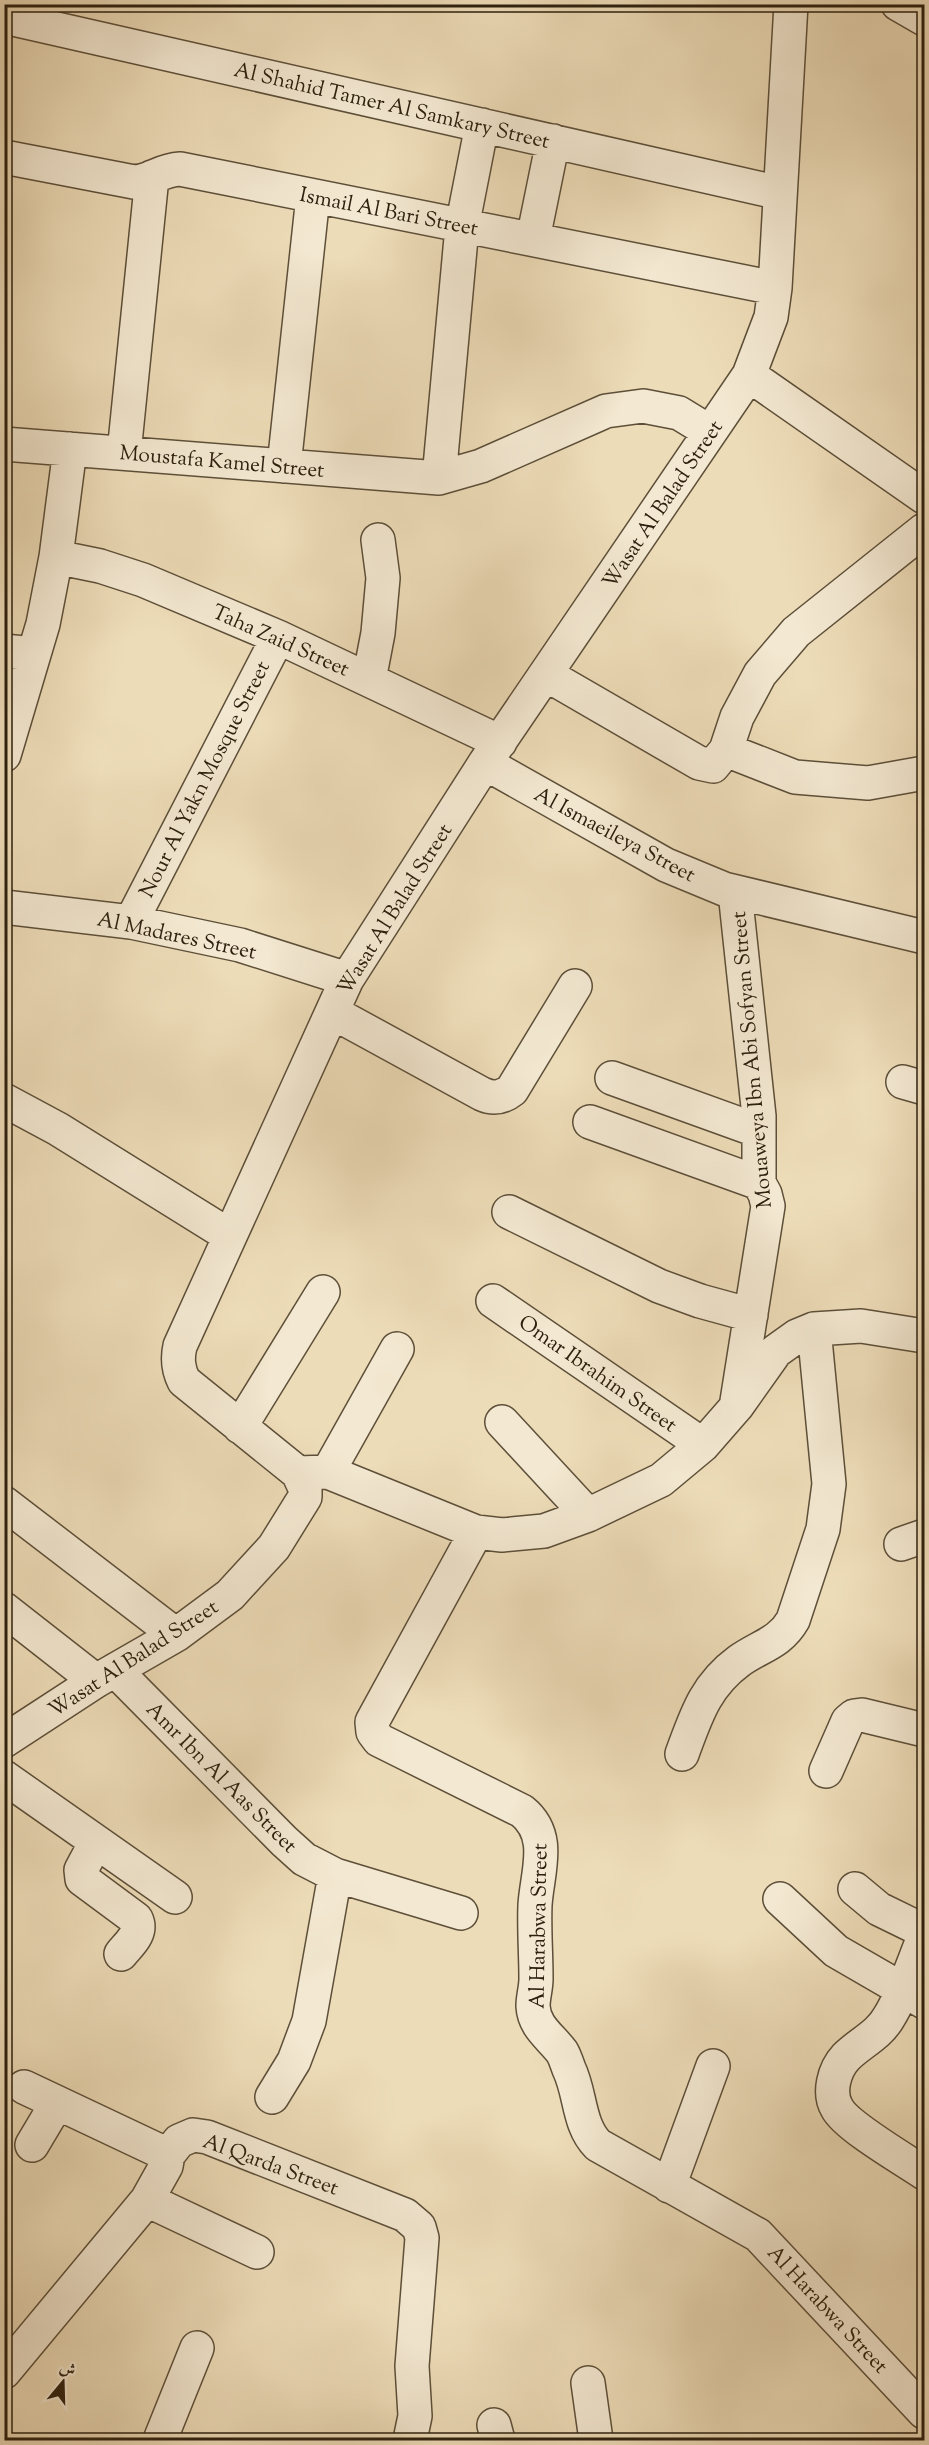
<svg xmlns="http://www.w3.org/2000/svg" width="929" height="2445" viewBox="0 0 929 2445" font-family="'Sorts Mill Goudy',Amiri,serif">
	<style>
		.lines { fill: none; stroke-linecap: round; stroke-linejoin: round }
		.minor-casing { stroke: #5d4f39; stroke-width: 36 }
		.minor { stroke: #f3e8d1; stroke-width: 33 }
		.labels { text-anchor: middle; stroke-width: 5; stroke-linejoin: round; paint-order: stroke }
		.street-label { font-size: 21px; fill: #2d200f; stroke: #f3e8d1 }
	</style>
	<rect width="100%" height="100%" fill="#eddcb8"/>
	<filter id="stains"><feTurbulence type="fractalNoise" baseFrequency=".00333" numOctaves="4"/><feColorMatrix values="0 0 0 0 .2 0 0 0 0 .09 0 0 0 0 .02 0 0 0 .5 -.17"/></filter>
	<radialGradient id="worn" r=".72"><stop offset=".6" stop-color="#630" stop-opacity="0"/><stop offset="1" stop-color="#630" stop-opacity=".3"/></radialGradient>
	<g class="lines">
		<defs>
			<path id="minor" d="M898 4 924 19
				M4 17 780 193
				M4 157 134 182C152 181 160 170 180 169L775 288
				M533 239 553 141
				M749 375 924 497
				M4 444 439 478 481 466 606 411 643 406 679 413 710 432
				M124 453 152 177
				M284 466 313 196
				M439 478 462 227 482 125
				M56 557 100 566 143 580 278 637 500 742
				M4 651 34 654
				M547 675 699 763 713 766 726 750 737 717 760 674 796 632 924 530
				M369 680 378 633 383 578 378 540
				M726 750 795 777 868 783 924 773
				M4 755 43 624 56 557 70 449
				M485 763 666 865 724 889 924 937
				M735 892 759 1116V1183L765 1194 768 1206 737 1401
				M4 907 131 922 240 945 347 979
				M131 922 278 637
				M332 1012 482 1094C493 1099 502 1098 512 1090L575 986
				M612 1078 759 1131
				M903 1082 924 1088
				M4 1100 58 1129 230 1236
				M590 1122 759 1183
				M509 1212 659 1286 700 1301 751 1315
				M493 1301 703 1445
				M502 1422 588 1515
				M240 1427 323 1292
				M328 1472 397 1349
				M298 1473 328 1472 476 1532 502 1535 544 1531 588 1515 661 1480 703 1445 737 1406 776 1351 797 1336 814 1329 861 1326 924 1336
				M4 1503 176 1635
				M476 1532 372 1722 373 1732 379 1740 522 1811C553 1836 537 1872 535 1905 534 1929 536 1954 536 1979 536 1988 533 1997 533 2006 534 2027 551 2037 562 2052 565 2057 567 2064 569 2069 581 2094 578 2125 598 2145L758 2235 924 2412
				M901 1544 924 1536
				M4 1609 96 1681
				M115 1670 284 1841 304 1859 335 1875 461 1913
				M4 1741 96 1681 176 1635 230 1595 274 1547 305 1497V1488L298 1473 184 1381C178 1369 177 1359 180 1346L347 979 485 763 749 375 771 317 775 288 791 4
				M682 1754C696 1716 705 1686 739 1661 760 1646 780 1643 793 1620L823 1529 829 1484 814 1329
				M826 1771 848 1721 854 1716 862 1715 924 1730
				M4 1777 175 1897
				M96 1842 81 1870 82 1879 136 1919C143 1933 129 1944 121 1954
				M855 1889 879 1909 924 1931
				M780 1899 836 1951 924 2002
				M924 1937C913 1963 904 1993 889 2017 879 2035 860 2043 846 2057 834 2070 828 2093 837 2108 846 2126 905 2160 924 2173
				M24 2087 168 2155
				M272 2097 294 2061 309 2021 335 1875
				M32 2145 57 2103
				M669 2186 713 2066
				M147 2200 257 2252
				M4 2372 147 2200 166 2166 168 2155 179 2141 193 2135 207 2137 405 2215 419 2227 422 2238 412 2366 415 2416 410 2440
				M588 2383 596 2440
				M494 2425 498 2440
				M160 2440 197 2348"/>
		</defs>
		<use href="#minor" class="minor-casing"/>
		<use href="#minor" class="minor"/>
	</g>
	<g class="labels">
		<g class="street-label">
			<text transform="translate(392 105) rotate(13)" y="7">Al Shahid Tamer Al Samkary Street</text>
			<text transform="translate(389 211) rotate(11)" y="7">Ismail Al Bari Street</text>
			<text transform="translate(222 461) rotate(5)" y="7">Moustafa Kamel Street</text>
			<text transform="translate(662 504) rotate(-56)" y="7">Wasat Al Balad Street</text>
			<text transform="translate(281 640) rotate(24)" y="7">Taha Zaid Street</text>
			<text transform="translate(204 779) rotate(-63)" y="7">Nour Al Yakn Mosque Street</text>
			<text transform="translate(615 834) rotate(28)" y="7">Al Ismaeileya Street</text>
			<text transform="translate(394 909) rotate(-58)" y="7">Wasat Al Balad Street</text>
			<text transform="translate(177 935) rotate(12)" y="7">Al Madares Street</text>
			<text transform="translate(751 1060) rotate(-95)" y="7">Mouaweya Ibn Abi Sofyan Street</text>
			<text transform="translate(598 1373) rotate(35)" y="7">Omar Ibrahim Street</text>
			<text transform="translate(133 1658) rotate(-33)" y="7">Wasat Al Balad Street</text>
			<text transform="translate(222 1777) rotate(45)" y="7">Amr Ibn Al Aas Street</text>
			<text transform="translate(538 1926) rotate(-89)" y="7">Al Harabwa Street</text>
			<text transform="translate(271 2164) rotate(20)" y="7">Al Qarda Street</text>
			<text transform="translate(828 2309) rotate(47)" y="7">Al Harabwa Street</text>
		</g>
	</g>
	<rect width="929" height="2445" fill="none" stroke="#eddcb8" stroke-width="24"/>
	<rect x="6" y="6" width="917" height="2433" fill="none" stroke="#2d200f" stroke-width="3"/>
	<rect x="12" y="12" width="905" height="2421" fill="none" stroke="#2d200f" stroke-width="1.5"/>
	<g transform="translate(63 2382) rotate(19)" stroke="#f3e8d1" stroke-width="4.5" paint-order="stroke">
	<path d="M0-4.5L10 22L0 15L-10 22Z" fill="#2d200f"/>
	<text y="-9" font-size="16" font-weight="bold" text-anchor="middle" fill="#2d200f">ش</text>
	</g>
	<rect width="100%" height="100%" filter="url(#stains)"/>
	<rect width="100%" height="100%" fill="url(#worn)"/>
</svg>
